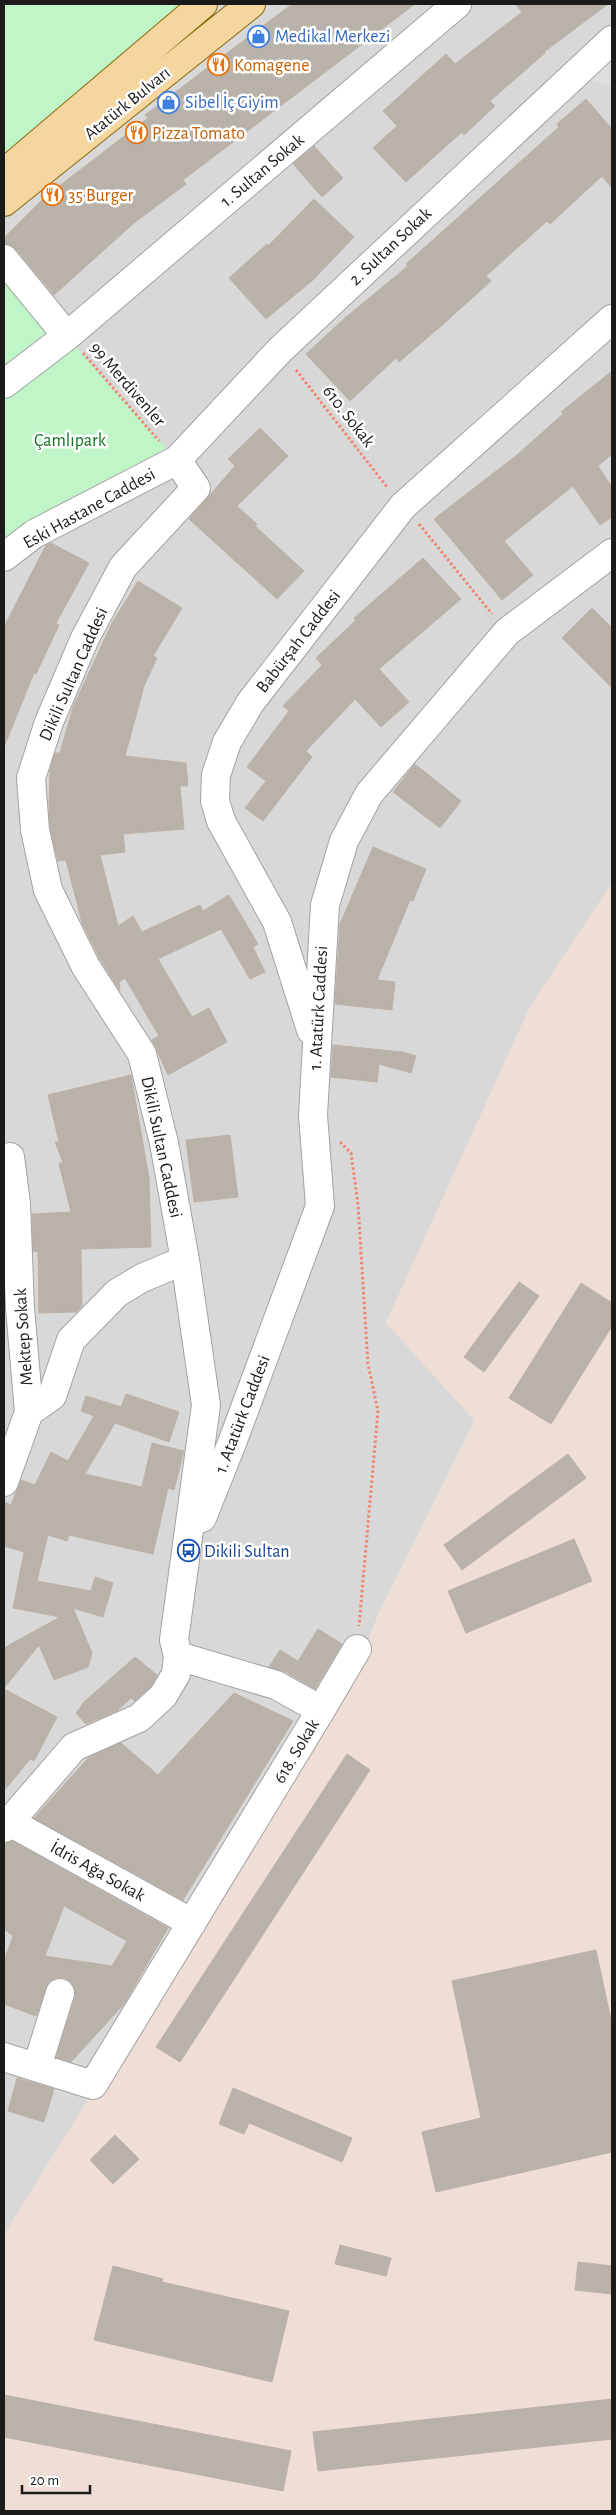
<svg xmlns="http://www.w3.org/2000/svg" width="616" height="2515" viewBox="0 0 616 2515" font-family="'Alegreya Sans',sans-serif">
	<style>
		.residential { fill: #d9d8d8 }
		.military { fill: #eeded5 }
		.park { fill: #c0f5c8 }
		.parking { fill: #dfdfdf }
		.building { fill: #b8b2ab; stroke: #bdb1a5; fill-rule: evenodd }
		.lines { fill: none; stroke-linecap: round; stroke-linejoin: round }
		.minor-casing { stroke: #a2a2a2; stroke-width: 30 }
		.major-casing { stroke: #8a6809; stroke-width: 30 }
		.path { stroke: #f0856f; stroke-width: 3; stroke-dasharray: 2.5 2.5; stroke-linecap: butt }
		.minor { stroke: #fff; stroke-width: 28 }
		.major { stroke: #f5d69e; stroke-width: 28 }
		.labels { text-anchor: middle; stroke-width: 5; stroke-linejoin: round; paint-order: stroke }
		.shop-label { font-size: 18px; fill: #366cbe; stroke: #fff; text-anchor: start }
		.food-label { font-size: 18px; fill: #c56008; stroke: #fff; text-anchor: start }
		.street-label { font-size: 18px; fill: #1b1b1b; stroke: #fff }
		.park-label { font-size: 18px; fill: #127121; stroke: #fff }
		.transit-label { font-size: 18px; fill: #164399; stroke: #fff; text-anchor: start }
	</style>
	<rect width="100%" height="100%" fill="#eceae2"/>
	<path class="residential" d="M4 4H612V883L530 1007 386 1323 475 1420 378 1615 361 1659 4 2235Z"/>
	<path class="military" d="M612 883V2511H4V2235L361 1659 378 1615 475 1421 386 1323 530 1007Z"/>
	<path class="park" d="M4 4H203L4 173Z
		M4 259 67 336 177 460 4 557Z"/>
	<path class="parking" d="M612 40V87L586 78Z"/>
	<path class="building" d="M292 4H415L183 180 186 184 134 223 54 295 16 249 4 244V238L46 196 148 118 145 115Z
		M515 4H608L544 52 545 53 490 101 495 106 464 135 462 132 406 182 373 148 397 126 383 111 446 54 455 64 522 12Z
		M586 99 612 129V188L602 176 550 224 547 221 486 276 491 281 440 327 399 362 396 358 350 401 306 354 345 318 408 266 406 264 559 127 557 124Z
		M314 146 343 178 322 197 293 164Z
		M314 199 354 237 313 280 266 319 229 278 267 244 268 246Z
		M612 371V454L598 466 612 487V517L600 525 573 486 504 541 533 575 502 600 434 519 517 455 563 414 561 412Z
		M260 428 288 456 237 506 257 524 255 526 304 571 277 599 189 519 235 466 228 459Z
		M51 543 89 563 56 623 59 625 36 674 34 673 4 747V627L46 545Z
		M423 558 461 599 379 669 409 702 381 727 355 699 306 751 312 757 263 821 245 808 266 781 247 767 289 711 283 706 322 665 316 658 356 620 354 618Z
		M138 581 182 608 153 656 157 658 144 686 125 756 186 763 188 786H180L184 829 123 834 125 852 100 855 118 926 133 916 142 932 200 905 203 911 229 895 258 944 253 947 265 972 250 979 221 929 158 959 192 1017 209 1008 227 1042 168 1075 152 1040 159 1036 125 978 119 982 120 991 100 959 82 923 66 860 58 861 50 828 49 804 50 770 55 753H60L73 707 112 623Z
		M592 608 612 628V688L562 638Z
		M415 764 461 801 440 828 393 792Z
		M373 847 426 869 413 901 410 900 377 980 395 982 392 1010 335 1004 340 924Z
		M333 1045 402 1052 416 1056 411 1073 379 1064 377 1082 331 1077Z
		M131 1075 149 1178 151 1247 81 1249 82 1306 76 1312 39 1313 38 1251 33 1252 32 1214 71 1212 59 1164 63 1162 55 1142H59L48 1095Z
		M230 1135 238 1197 194 1202 186 1140Z
		M519 1282 539 1296 484 1372 464 1357Z
		M581 1283 612 1303V1326L551 1424 509 1398Z
		M126 1394 179 1412 169 1442 115 1423 85 1474 142 1487 152 1443 184 1451 174 1490 168 1488 153 1554 69 1535 67 1541 48 1535 37 1581 91 1591 95 1577 113 1583 103 1617 73 1608 92 1653 88 1667 54 1680 39 1645 4 1688V1648L60 1617 13 1608 24 1552 4 1546V1502L11 1505 21 1480 35 1485 51 1452 68 1461 94 1416 81 1411 86 1396 121 1407Z
		M568 1454 586 1478 462 1570 444 1545Z
		M574 1539 592 1581 466 1633 448 1591Z
		M318 1629 342 1644 315 1689 284 1671 269 1667 280 1650 298 1661Z
		M135 1657 157 1675 151 1686 135 1701 131 1698 117 1711 86 1724 76 1713 84 1702Z
		M4 1689 57 1717 34 1761 30 1759 4 1791Z
		M234 1693 293 1721 183 1900 34 1818 89 1757 121 1743 158 1775Z
		M347 1754 370 1770 180 2062 156 2047Z
		M12 1841 168 1928 124 2004 71 2062 56 2057 75 1998V1989L71 1982 65 1978H57L49 1982 36 2016 4 2004V1961L13 1936 4 1929V1843ZM64 1906 127 1941 112 1966 45 1956Z
		M596 1950 612 2025V2152L436 2192 422 2132 481 2118 452 1981Z
		M17 2078 54 2089 44 2122 8 2111Z
		M233 2088 352 2138 342 2162 249 2123 244 2134 219 2124Z
		M115 2135 139 2159 113 2184 90 2160Z
		M340 2245 391 2258 386 2276 335 2264Z
		M578 2262 612 2266V2294L575 2290Z
		M113 2266 163 2279 162 2282 289 2311 272 2382 94 2340Z
		M4 2395 291 2451 283 2491 4 2437Z
		M612 2399V2439L318 2471 313 2432Z"/>
	<g class="lines">
		<defs>
			<path id="minor" d="M4 259 67 336
				M4 384 67 336 457 4
				M4 557 34 534 177 460 280 350 612 40
				M311 1030 277 922 221 821 215 801 216 775 227 742 250 703 403 506 612 319
				M29 1412 52 1396 71 1340 117 1293 142 1278 185 1260
				M4 1482 29 1412 20 1308 16 1203 10 1157
				M202 1518 232 1443 320 1206 313 1115 325 905 344 841 369 794 507 632 612 553
				M321 1710 357 1649
				M4 1819 192 1923
				M4 1828 74 1747 139 1718 163 1696 176 1674 178 1656 174 1640 206 1405 185 1260 164 1143 142 1054 86 967 48 890 35 830 31 778 49 722 85 638 123 567 196 488 177 460
				M4 2057 93 2085 321 1710 276 1685 178 1656
				M37 2067 60 1993"/>
			<path id="major" d="M4 173 203 4
				M4 202 251 4"/>
		</defs>
		<use href="#minor" class="minor-casing"/>
		<use href="#major" class="major-casing"/>
		<path class="path" d="M83 353 159 441
			M296 370 387 487
			M419 524 492 614
			M340 1142 351 1153 358 1204 368 1364 378 1411 359 1626"/>
		<use href="#minor" class="minor"/>
		<use href="#major" class="major"/>
	</g>
	<defs>
		<symbol id="shop-ring" viewBox="-11 -11 22 22"><circle r="9.5" fill="#fff" stroke="#3f7fe0" stroke-width="1.5"/><path d="M-5-2.5h2.3a2.7 3.5 0 0 1 5.4 0H5L5.5 6h-11ZM-1.5-2.5h3a1.5 2.3 0 0 0-3 0Z" fill="#3f7fe0"/></symbol>
		<symbol id="restaurant-ring" viewBox="-11 -11 22 22"><circle r="9.5" fill="#fff" stroke="#e8710a" stroke-width="1.5"/><path d="M-5-6h1v4h1v-4h1v4h1v-4h1v5L-1.5 .5V6h-2V.5L-5-1ZM5-6V6H3V1.5H1.5Q1.5-4 5-6Z" fill="#e8710a"/></symbol>
		<symbol id="bus-ring" viewBox="-11 -11 22 22"><circle r="9.5" fill="#fff" stroke="#1a4fb4" stroke-width="1.5"/><path d="M-5-6H5V4H4V6H2V4H-2V6H-4V4H-5ZM-3.5-4V0h7V-4ZM-3.5 1.2v1.5H-2V1.2ZM2 1.2v1.5H3.5V1.2Z" fill="#1a4fb4"/></symbol>
	</defs>
	<g fill-rule="evenodd">
		<use href="#shop-ring" x="246" y="24" width="25" height="25"/>
		<use href="#restaurant-ring" x="206" y="52" width="25" height="25"/>
		<use href="#shop-ring" x="156" y="90" width="25" height="25"/>
		<use href="#restaurant-ring" x="124" y="120" width="25" height="25"/>
		<use href="#restaurant-ring" x="40" y="182" width="25" height="25"/>
		<use href="#bus-ring" x="176" y="1538" width="25" height="25"/>
	</g>
	<g class="labels">
		<g class="shop-label">
			<text x="275" y="42">Medikal Merkezi</text>
			<text x="185" y="108">Sibel İç Giyim</text>
		</g>
		<g class="food-label">
			<text x="234" y="71">Komagene</text>
			<text x="152" y="139">Pizza Tomato</text>
			<text x="68" y="201">35 Burger</text>
		</g>
		<g class="street-label">
			<text transform="translate(127 103) rotate(-39)" y="6">Atatürk Bulvarı</text>
			<text transform="translate(262 170) rotate(-40)" y="6">1. Sultan Sokak</text>
			<text transform="translate(390 246) rotate(-43)" y="6">2. Sultan Sokak</text>
			<text transform="translate(128 384) rotate(49)" y="6">99 Merdivenler</text>
			<text transform="translate(349 416) rotate(52)" y="6">610. Sokak</text>
			<text transform="translate(89 508) rotate(-29)" y="6">Eski Hastane Caddesi</text>
			<text transform="translate(298 641) rotate(-52)" y="6">Babürşah Caddesi</text>
			<text transform="translate(73 674) rotate(-66)" y="6">Dikili Sultan Caddesi</text>
			<text transform="translate(318 1008) rotate(-87)" y="6">1. Atatürk Caddesi</text>
			<text transform="translate(162 1147) rotate(78)" y="6">Dikili Sultan Caddesi</text>
			<text transform="translate(23 1337) rotate(-94)" y="6">Mektep Sokak</text>
			<text transform="translate(242 1414) rotate(-69)" y="6">1. Atatürk Caddesi</text>
			<text transform="translate(296 1751) rotate(-59)" y="6">618. Sokak</text>
			<text transform="translate(98 1871) rotate(29)" y="6">İdris Ağa Sokak</text>
		</g>
		<g class="park-label">
			<text x="70" y="446">Çamlıpark</text>
		</g>
		<g class="transit-label">
			<text x="204" y="1557">Dikili Sultan</text>
		</g>
	</g>
	<rect width="616" height="2515" fill="none" stroke="#1b1b1b" stroke-width="10"/>
	<path d="M22 2485v8h68v-8" fill="none" stroke="#1b1b1b" stroke-width="2.5"/>
	<text x="30" y="2485" font-size="15" fill="#1b1b1b" stroke="#ffffff" stroke-width="4" paint-order="stroke">20 m</text>
</svg>
